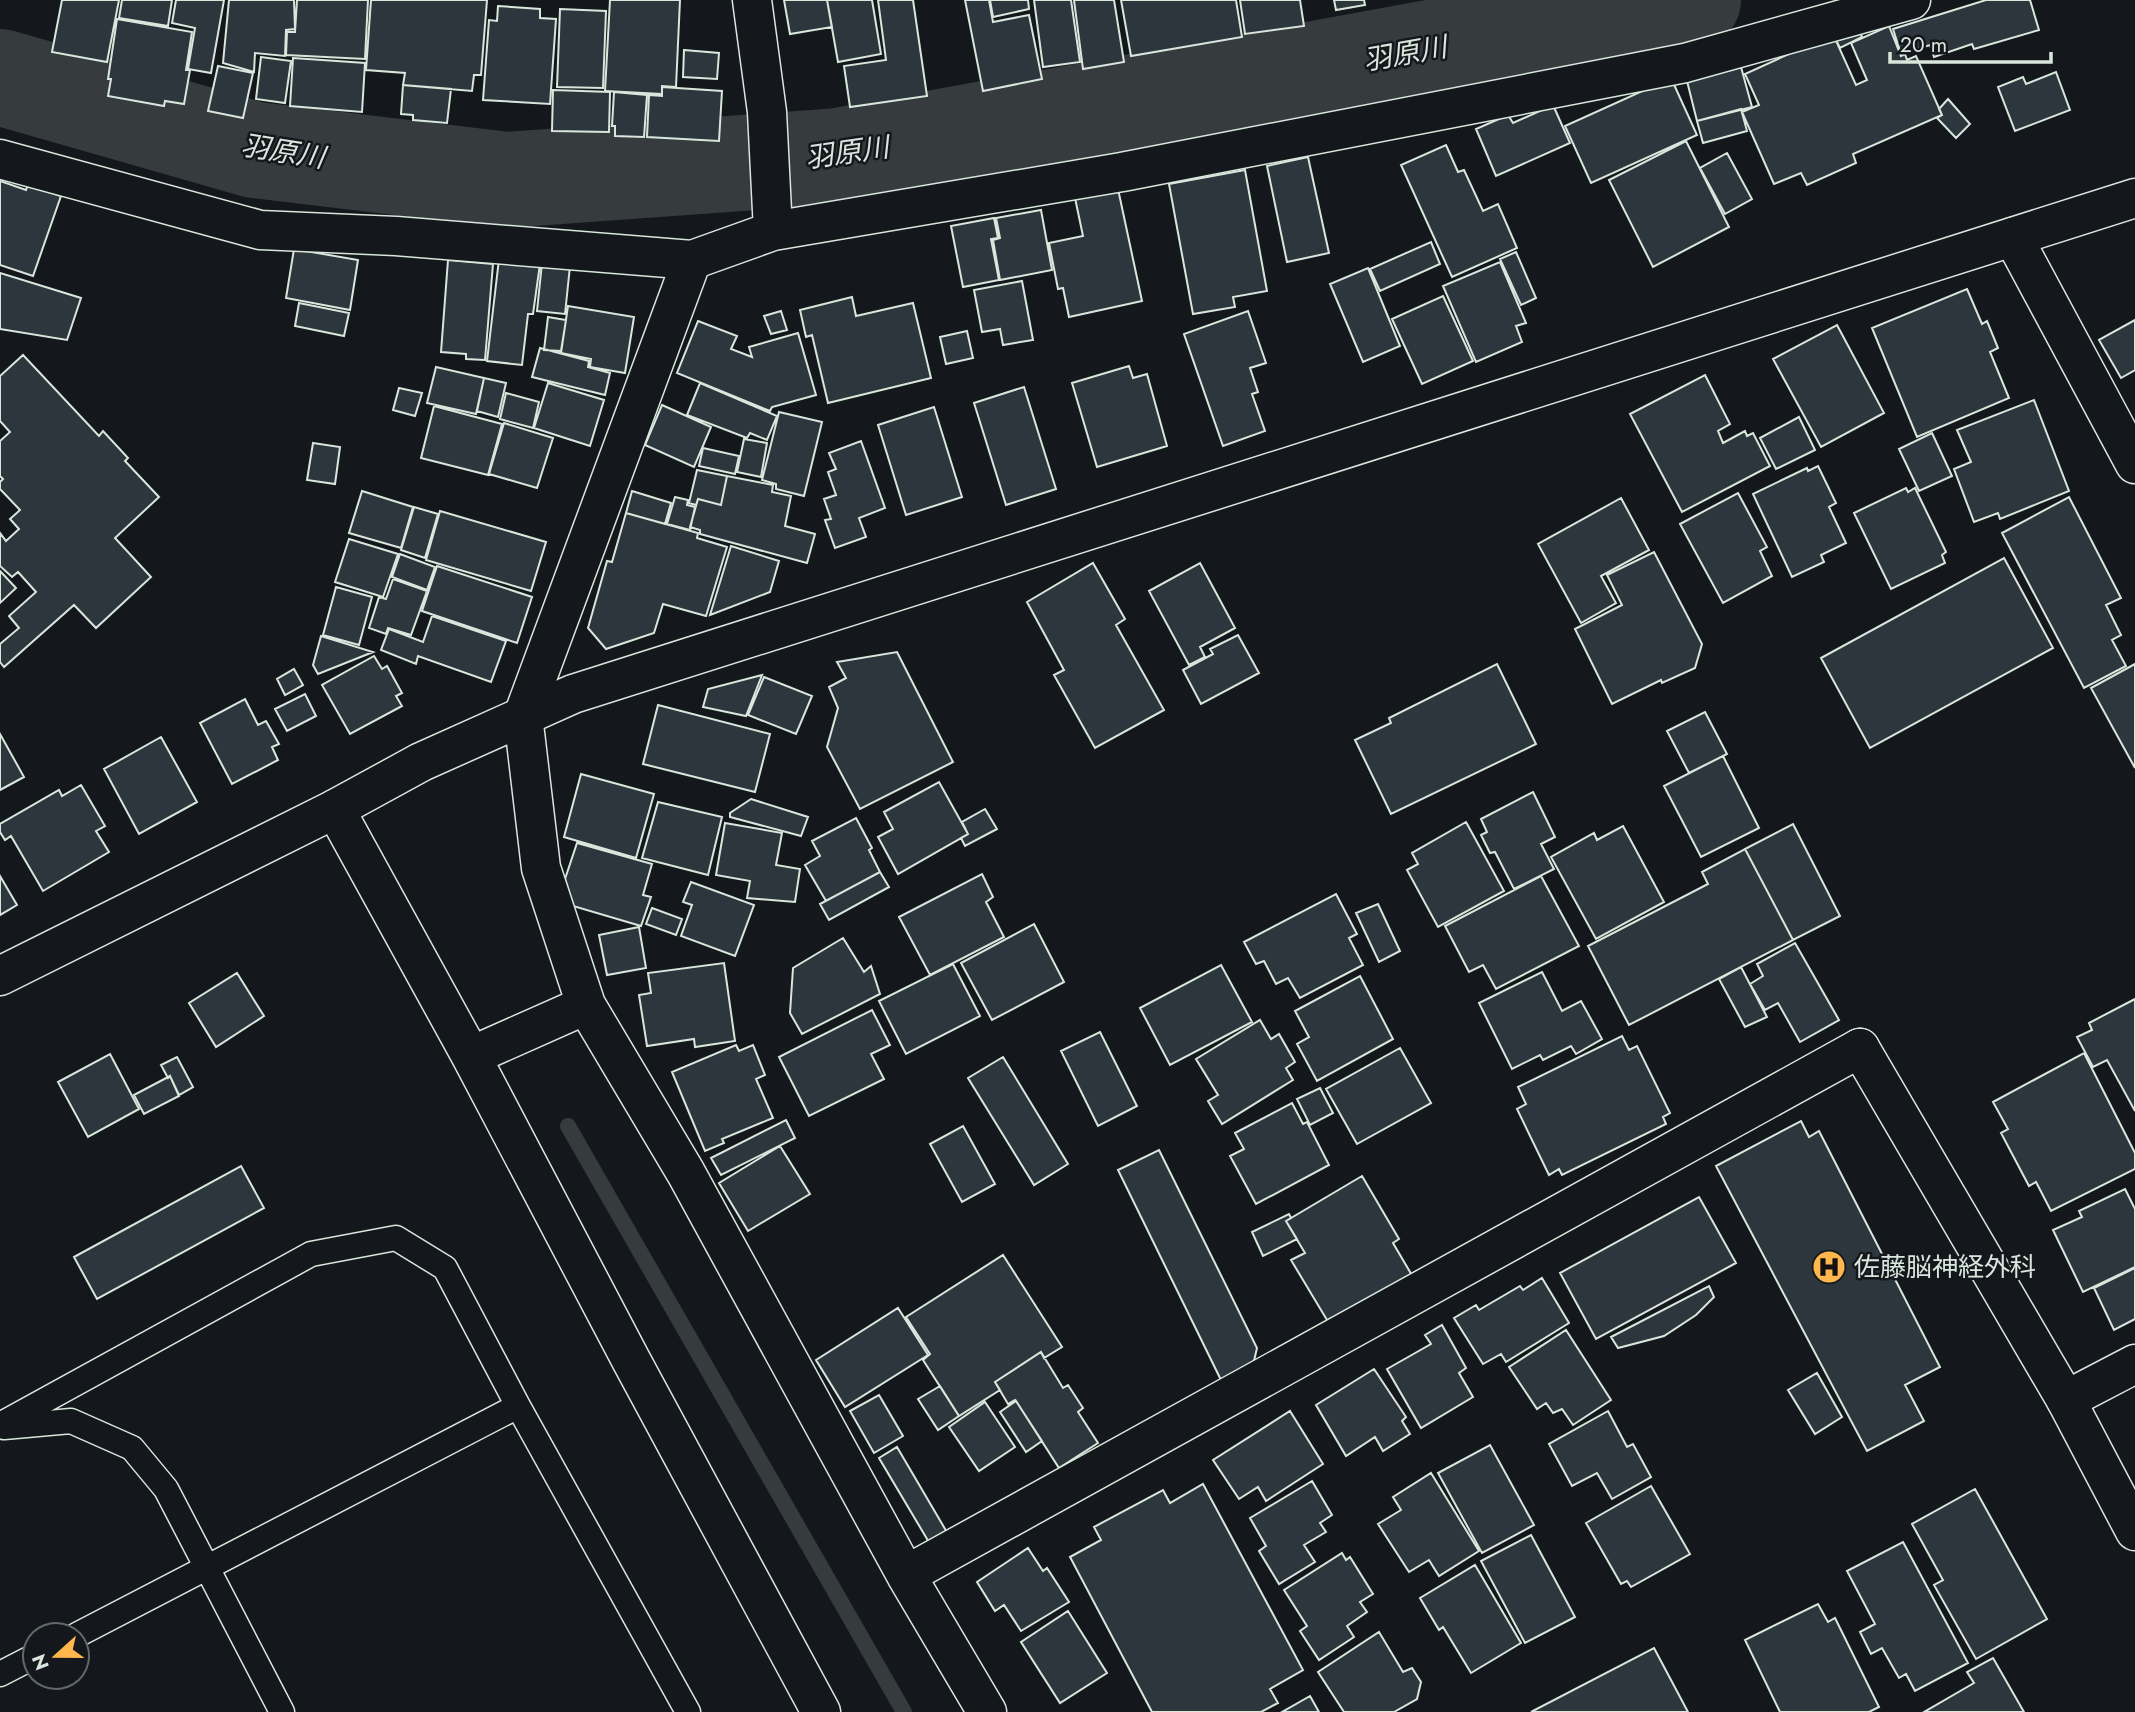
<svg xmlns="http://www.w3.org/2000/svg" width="2135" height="1712" viewBox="0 0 2135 1712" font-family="Jost,'Noto Sans JP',sans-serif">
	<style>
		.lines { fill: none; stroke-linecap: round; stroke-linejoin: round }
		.stream { stroke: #363b3e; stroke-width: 16 }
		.river { stroke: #363b3e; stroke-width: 96 }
		.building { fill: #2c363c; stroke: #d8e6dc; stroke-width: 2 }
		.service-casing { stroke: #d8e6dc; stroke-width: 27 }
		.minor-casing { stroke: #d8e6dc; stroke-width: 41 }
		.tertiary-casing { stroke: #d8e6dc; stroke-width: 41 }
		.service { stroke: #14181c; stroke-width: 24 }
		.minor { stroke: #14181c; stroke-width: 38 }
		.tertiary { stroke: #14181c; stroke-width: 38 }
		.labels { text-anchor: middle; stroke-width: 5; stroke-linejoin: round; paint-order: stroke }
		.poi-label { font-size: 26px; fill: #d8e6dc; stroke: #14181c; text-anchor: start }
		.water-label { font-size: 28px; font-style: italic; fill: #d8e6dc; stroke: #14181c }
	</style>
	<rect width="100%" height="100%" fill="#14181c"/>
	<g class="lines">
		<path class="stream" d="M568 1126 904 1712"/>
		<path class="river" d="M0 77 255 150 507 180 838 156 1693 0"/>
	</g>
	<path class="building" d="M62 0H119L107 62 52 52Z
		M122 0H172L168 26 119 18Z
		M176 0H224L211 73 188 69 195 28 172 23Z
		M229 0H294L295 29 286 30 285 56 255 53 254 72 223 63Z
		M297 0H368L365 59 286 55 287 32H295Z
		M371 0H487L481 75H474L472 91 403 85 405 73 366 70Z
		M610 0H680L676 87 662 86V94L605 91Z
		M784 0H827L832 27 790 34Z
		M827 0H872L881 54 838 62Z
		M878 0H913L927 96 850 107 844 66 886 60Z
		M965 0H989L993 22 1029 15 1042 79 983 91Z
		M990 0H1028L1029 9 993 17Z
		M1034 0H1071L1080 62 1043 67Z
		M1074 0H1114L1124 62 1083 69Z
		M1121 0H1236L1242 37 1131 56Z
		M1240 0H1300L1304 26 1245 34Z
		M1334 0H1364L1365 5 1336 10Z
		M1986 0H2030L2039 30 1974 49 1972 44 1934 57 1930 45 1901 54 1893 29Z
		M498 6 540 9V18L556 19 550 104 483 100 489 20 497 21Z
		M560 9 606 11 603 88 557 87Z
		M117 19 192 32 186 70H190L184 104 165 101 164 106 108 96 111 79H108Z
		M1889 26 1901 56 1905 54 1907 60 1916 56 1942 115 1853 154 1856 163 1807 185 1801 173 1774 184 1742 112 1759 105 1745 74 1833 34 1856 85 1867 80 1851 43Z
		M1858 27 1862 37 1840 48 1835 38Z
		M684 50 719 53 717 79 683 77Z
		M261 57 291 61 285 103 256 99Z
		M293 58 365 63 362 112 290 106Z
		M218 66 253 73 243 118 208 111Z
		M1741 67 1752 107 1697 121 1687 81Z
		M2056 72 2070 110 2015 131 1998 87 2023 77 2026 84Z
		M1671 78 1697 135 1591 183 1565 126Z
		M403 85 451 89 447 123 413 120V115L401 114Z
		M662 87 722 91 719 141 647 137 649 95 662 96Z
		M553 90 610 92 609 132 552 131Z
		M614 92 647 95 644 137 615 136V126H612Z
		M1948 99 1970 124 1956 138 1937 118 1942 115 1939 109Z
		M1553 105 1570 143 1496 176 1476 129 1508 115 1513 123Z
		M1741 109 1747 131 1703 143 1697 121Z
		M1686 141 1729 227 1653 267 1609 180Z
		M1446 145 1458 172 1464 170 1483 211 1498 204 1517 248 1452 277 1401 165Z
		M1727 153 1752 199 1725 214 1700 168Z
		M1308 157 1329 253 1287 262 1267 166Z
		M1245 170 1267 291 1233 297 1235 307 1193 314 1169 184Z
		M0 181 26 190 28 185 61 196 33 276 0 265Z
		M1118 189 1142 301 1069 317 1063 288 1058 289 1049 243 1083 236 1075 198Z
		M1041 210 1052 270 1000 280 993 240 1000 238 996 218Z
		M994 218 998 238 991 239 999 280 963 287 951 226Z
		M1431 242 1440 264 1380 291 1370 269Z
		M294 249 358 260 350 310 286 298Z
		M1516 252 1536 298 1521 305 1500 259Z
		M499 259 540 264 533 314H528L522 365 487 361Z
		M448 260 493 264 485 360 466 359V354L441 352Z
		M1500 262 1526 323 1516 326 1522 342 1476 362 1443 286Z
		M542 263 570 266 565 314 537 311Z
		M1368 268 1400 346 1363 362 1330 284Z
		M0 273 81 298 67 340 0 329Z
		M1022 281 1033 340 1003 345 1000 329 982 332 974 290Z
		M1967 289 1982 324 1987 321 1998 348 1990 352 2009 398 1917 437 1872 328Z
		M1443 296 1473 361 1422 384 1392 319Z
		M852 297 856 316 913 303 931 378 828 403 812 335 806 337 800 310Z
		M299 303 349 313 344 336 295 326Z
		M568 306 634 317 625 373 590 367 591 359 561 353Z
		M781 311 787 330 771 334 764 316Z
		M1248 311 1266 363 1250 368 1258 392 1252 394 1265 431 1223 446 1184 334Z
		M548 317 566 320 561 351 544 350Z
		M2135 320V370L2121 378 2099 340Z
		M698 321 737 336 731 349 752 357 749 347 798 333 816 395 772 407 770 411 677 373Z
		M1837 325 1884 413 1821 447 1773 359Z
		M967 331 973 358 946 364 940 337Z
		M540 348 589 361 588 367 610 373 605 395 532 377Z
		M23 355 99 436 103 431 128 458 125 461 159 497 115 538 151 577 96 628 74 605 4 667 0 662V644L19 628 9 616 36 592 18 572 12 577 0 566V533L6 541 19 529 10 519 20 510 0 489V482L3 479 0 476V441L10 432 0 421V376Z
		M1129 366 1133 378 1147 374 1167 446 1097 467 1072 383Z
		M436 367 484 378 476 414 427 403Z
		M1705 375 1730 424 1718 431 1723 443 1745 431 1747 436 1753 433 1770 466 1682 512 1630 414Z
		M484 378 506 383 498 417 477 411Z
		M548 383 604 400 590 446 534 428Z
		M700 383 777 416 767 440 750 433 747 438 687 415Z
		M1024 387 1056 489 1006 505 974 403Z
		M399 388 422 393 415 416 393 410Z
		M506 393 539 402 533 428 500 419Z
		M2034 400 2069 491 2000 519 1998 513 1974 522 1954 469 1971 462 1957 430Z
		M662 405 711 427 694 467 645 445Z
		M434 406 502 424 488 475 421 458Z
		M934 407 962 497 906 515 878 425Z
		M779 412 822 422 804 496 776 489V484L762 480Z
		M1799 417 1815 450 1776 469 1760 438Z
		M504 423 553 438 537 488 489 474Z
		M1932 433 1952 476 1919 491 1899 449Z
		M744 439 767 443 761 477 737 472Z
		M861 441 885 508 859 518 866 537 835 548 825 520 831 519 824 499 836 495 828 472 836 469 829 453Z
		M313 443 340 447 335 484 307 480Z
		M703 448 739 456 735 474 699 466Z
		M1818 466 1836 503 1829 507 1846 543 1821 555 1824 562 1792 577 1753 494 1807 468 1808 471Z
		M697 470 727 476 721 505 698 499 696 505 689 503Z
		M727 476 773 485 772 492 791 496 785 526 815 534 807 563 700 534V530L690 527 698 499 721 505Z
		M1906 488 1908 492 1915 488 1946 552 1942 555 1945 563 1891 589 1854 513Z
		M362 491 413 507 401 548 349 533Z
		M632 491 671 503 665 524 626 513Z
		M1738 493 1767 547 1760 551 1772 576 1723 603 1680 524Z
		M675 497 688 500 687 505 695 507 690 530 667 524Z
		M2069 497 2121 598 2106 605 2121 635 2112 640 2126 666 2084 688 2002 533Z
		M1621 498 1649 550 1601 576 1616 603 1581 623 1538 544Z
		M414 507 438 514 425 558 401 550Z
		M440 511 546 542 531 591 426 560Z
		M626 513 698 533 697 538 727 547 706 616 663 604 654 633 606 649 588 628 607 561 612 562Z
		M349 539 398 554 383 597 335 582Z
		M731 546 779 561 770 592 710 615Z
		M1654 552 1702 644 1695 668 1662 683 1661 680 1612 704 1575 629 1622 605 1607 575Z
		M400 554 435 567 427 590 392 577Z
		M2004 558 2053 648 1870 748 1821 658Z
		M1093 563 1125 619 1116 625 1164 710 1095 748 1054 675 1064 670 1027 602Z
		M1200 563 1235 628 1200 647 1205 657 1189 665 1149 591Z
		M437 566 532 597 517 643 422 611Z
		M0 571 16 588 0 603Z
		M393 579 427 591 411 635 388 628 386 634 369 628 379 597 386 599Z
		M336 587 372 597 359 645 323 635Z
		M432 616 506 641 491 682 418 656 416 664 381 650 389 629 423 642Z
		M1238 635 1259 673 1201 704 1183 670 1213 654 1210 649Z
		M321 636 373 652 318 674 313 665Z
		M897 652 953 762 860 809 827 747 838 708 829 687 846 678 837 662Z
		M374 656 382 669 387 666 402 693 396 696 402 706 350 734 322 685Z
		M1497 664 1536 744 1391 814 1355 740 1391 723 1389 718Z
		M2135 664V768L2091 688Z
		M294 669 303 685 285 695 277 679Z
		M762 675 746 716 703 707 708 689Z
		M764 677 812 696 796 734 748 715Z
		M305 694 316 716 287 731 275 709Z
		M245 699 258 725 266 721 279 744 272 747 278 760 232 784 200 723Z
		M658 705 770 734 755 792 643 764Z
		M1705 712 1727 754 1689 773 1667 731Z
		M0 734 24 777 0 790Z
		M161 737 197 802 139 834 104 769Z
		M1723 756 1759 828 1701 857 1664 786Z
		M581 774 654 794 636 858 564 837Z
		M939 782 968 834 898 874 878 837 893 829 884 812Z
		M81 785 105 826 96 831 109 852 43 891 11 836 5 840 0 832V824L59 790 62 796Z
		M1533 792 1555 837 1541 844 1554 869 1514 889 1495 852 1490 853 1481 835 1487 832 1481 819Z
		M751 799 808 817 801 836 730 817V813Z
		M658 802 722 817 708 875 642 858Z
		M985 809 997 829 965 846 961 838 968 834 962 822Z
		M856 818 872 848 869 850 880 872 826 901 805 865 820 856 812 841Z
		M1466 822 1504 891 1438 927 1407 870 1418 864 1412 853Z
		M725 823 782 833 776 865 800 869 795 902 747 898 750 881 716 875Z
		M1793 824 1840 916 1793 940 1745 849Z
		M1623 826 1664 902 1596 939 1551 857 1594 833 1597 840Z
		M577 843 652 864 643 895 651 897 641 926 573 906 565 879Z
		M1745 849 1793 940 1629 1025 1588 946 1708 884 1702 872Z
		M880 872 889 887 829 920 820 904Z
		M982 874 993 897 986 902 1004 937 930 975 899 917Z
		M0 876 17 905 0 915Z
		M1541 876 1579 946 1496 989 1483 965 1469 972 1445 926Z
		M691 882 754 905 735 956 681 936 692 905 683 902Z
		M1336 894 1357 934 1349 938 1363 965 1300 998 1288 978 1276 984 1264 961 1256 964 1244 942Z
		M1378 904 1400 951 1379 962 1356 913Z
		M652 908 682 919 676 935 646 924Z
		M1034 924 1064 982 992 1020 961 963Z
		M639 927 646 968 607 975 599 935Z
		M843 938 864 972 871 966 880 994 802 1034 790 1013 793 968Z
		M1795 943 1839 1020 1800 1042 1778 1003 1765 1010 1750 984 1763 976 1757 964Z
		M724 963 735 1041 695 1047 694 1039 647 1046 639 995 651 993 648 973Z
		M953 964 980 1016 906 1054 879 1001Z
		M1221 965 1252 1022 1170 1065 1140 1008Z
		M1741 967 1767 1017 1745 1027 1719 979Z
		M1542 972 1562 1011 1581 1001 1602 1039 1576 1054 1571 1046 1543 1060 1540 1055 1512 1069 1479 1003Z
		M237 973 264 1016 216 1047 189 1003Z
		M1360 976 1393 1039 1317 1081 1297 1044 1309 1037 1295 1011Z
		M2135 999V1111L2107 1060 2093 1067 2077 1037 2092 1030 2089 1023Z
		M872 1010 890 1045 871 1054 884 1079 809 1116 779 1057Z
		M1260 1020 1271 1039 1279 1034 1295 1062 1286 1068 1293 1080 1222 1124 1208 1101 1218 1095 1196 1059Z
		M1100 1032 1137 1106 1098 1126 1061 1051Z
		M1622 1036 1629 1050 1637 1046 1670 1113 1663 1117 1666 1124 1562 1175 1559 1169 1549 1175 1517 1109 1526 1104 1518 1087Z
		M736 1045 739 1051 753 1045 765 1075 756 1079 773 1118 722 1139 724 1143 705 1151 672 1072Z
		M1400 1048 1431 1103 1357 1144 1326 1089Z
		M2084 1053 2135 1153V1169L2051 1211 2036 1182 2029 1186 2001 1133 2008 1129 1993 1102Z
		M110 1054 139 1109 88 1137 58 1082Z
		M177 1057 193 1087 179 1095 170 1076 168 1078 161 1065Z
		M1003 1057 1068 1164 1034 1185 968 1078Z
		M170 1076 179 1096 144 1114 134 1095Z
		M1320 1088 1333 1113 1310 1125 1297 1099Z
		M1292 1103 1303 1124 1307 1122 1329 1165 1256 1204 1230 1156 1244 1149 1235 1133Z
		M786 1120 795 1138 721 1175 711 1158Z
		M1801 1121 1809 1137 1819 1131 1940 1367 1905 1385 1924 1421 1867 1451 1716 1166Z
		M963 1126 995 1184 962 1202 930 1144Z
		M780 1146 810 1194 748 1231 719 1183Z
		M1159 1150 1257 1348 1253 1365 1222 1382 1118 1170Z
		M241 1166 264 1208 97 1299 74 1257Z
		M1362 1176 1399 1239 1393 1243 1413 1277 1330 1325 1291 1260 1305 1253 1286 1221Z
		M2125 1189 2135 1209V1267L2083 1292 2053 1230 2082 1217 2079 1211Z
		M1699 1197 1736 1263 1596 1339 1560 1273Z
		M1289 1214 1291 1218 1286 1221 1297 1239 1263 1256 1252 1232Z
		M1003 1255 1062 1347 1044 1358 1041 1352 995 1382 1000 1390 959 1416 923 1360 930 1354 906 1317Z
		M2135 1268V1319L2114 1330 2094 1288Z
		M1542 1278 1569 1323 1506 1362 1501 1354 1483 1364 1454 1318 1476 1305 1479 1310 1520 1286 1523 1290Z
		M1709 1286 1714 1297 1696 1315 1664 1336 1618 1348 1611 1337Z
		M898 1308 928 1355 845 1407 816 1360Z
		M1442 1325 1466 1368 1459 1373 1473 1397 1421 1428 1387 1369 1431 1344 1425 1335Z
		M1566 1330 1611 1400 1573 1425 1562 1409 1553 1413 1546 1403 1537 1409 1509 1367Z
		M1041 1352 1063 1388 1068 1385 1083 1408 1078 1412 1098 1443 1059 1468 1016 1401 1015 1400 1008 1404 995 1382Z
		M1374 1369 1406 1417 1402 1421 1410 1434 1383 1451 1375 1437 1346 1456 1316 1405Z
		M1817 1373 1842 1417 1815 1434 1788 1390Z
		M940 1386 959 1416 938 1430 918 1399Z
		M879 1395 903 1436 874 1453 850 1411Z
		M1016 1401 1042 1441 1026 1452 1000 1412Z
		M985 1402 1015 1447 979 1471 949 1427Z
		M1290 1411 1323 1464 1266 1501 1258 1487 1239 1499 1213 1460Z
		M1608 1411 1627 1447 1633 1444 1651 1477 1612 1499 1597 1473 1572 1486 1549 1444Z
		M1490 1445 1534 1525 1482 1553 1438 1473Z
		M897 1447 948 1534 930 1544 879 1458Z
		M1431 1473 1479 1551 1439 1576 1429 1560 1409 1572 1378 1524 1401 1510 1393 1497Z
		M1312 1481 1332 1515 1320 1523 1326 1532 1304 1545 1315 1562 1279 1584 1259 1551 1266 1546 1250 1518Z
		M1203 1484 1303 1670 1270 1689 1278 1703 1261 1712H1152L1070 1557 1101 1540 1094 1527 1163 1490 1170 1503Z
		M1651 1486 1690 1554 1631 1587 1627 1581 1621 1584 1586 1523Z
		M1975 1489 2047 1619 1976 1659 1934 1585 1943 1580 1912 1524Z
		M1531 1535 1575 1617 1525 1643 1481 1561Z
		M1903 1542 1968 1663 1915 1691 1906 1674 1899 1678 1882 1648 1871 1654 1860 1632 1875 1624 1847 1571Z
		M1028 1548 1043 1571 1047 1568 1069 1602 1021 1631 1004 1605 995 1611 977 1582Z
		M1342 1553 1346 1560 1350 1557 1373 1594 1360 1602 1367 1612 1347 1626 1354 1637 1319 1660 1300 1631 1307 1626 1284 1590Z
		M1475 1565 1521 1643 1471 1673 1443 1627 1439 1630 1420 1598Z
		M1818 1604 1828 1622 1835 1618 1879 1707 1869 1712H1780L1745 1640Z
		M1068 1611 1107 1673 1060 1703 1021 1642Z
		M1379 1632 1403 1672 1412 1668 1421 1682 1417 1699 1394 1712H1344L1318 1672Z
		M1654 1648 1688 1712H1531Z
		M1993 1658 2024 1712H1924L1974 1683 1967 1672Z
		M1310 1696 1319 1712H1282Z"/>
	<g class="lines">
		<defs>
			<path id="service" d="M0 1425 311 1254 396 1238 445 1268 518 1406 688 1712
				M4 1427 71 1421 132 1448 166 1489 282 1712
				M77 1635 518 1406
				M0 1674 35 1656"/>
			<path id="minor" d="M752 0 767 112 773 231
				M0 159 260 230 396 236 692 260 523 716 541 868 586 1005 686 1173 906 1575 987 1712
				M2013 237 2135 464
				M692 260 773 231 1122 172 1685 63 1911 0
				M335 809 471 1056 631 1360 821 1712
				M471 1056 586 1005
				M2066 1400 2135 1364
				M906 1575 1860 1048"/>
			<path id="tertiary" d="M0 976 335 809 421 762 573 694 2135 198
				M1860 1048 2066 1400 2135 1531"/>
		</defs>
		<use href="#service" class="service-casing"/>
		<use href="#minor" class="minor-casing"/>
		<use href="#tertiary" class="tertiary-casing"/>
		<use href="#service" class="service"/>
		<use href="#minor" class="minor"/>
		<use href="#tertiary" class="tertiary"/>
	</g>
	<defs>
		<symbol id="hospital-disc" viewBox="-11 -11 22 22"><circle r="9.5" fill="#ffb74d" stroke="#14181c"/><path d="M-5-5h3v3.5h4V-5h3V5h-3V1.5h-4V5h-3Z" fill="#111"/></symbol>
	</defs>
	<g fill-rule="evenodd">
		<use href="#hospital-disc" x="1810" y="1248" width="38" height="38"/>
	</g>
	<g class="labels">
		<g class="poi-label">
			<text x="1854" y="1276">佐藤脳神経外科</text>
		</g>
		<g class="water-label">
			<text transform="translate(1405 53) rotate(-10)" y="10">羽原川</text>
			<text transform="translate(283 151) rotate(9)" y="10">羽原川</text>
			<text transform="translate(847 152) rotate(-8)" y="10">羽原川</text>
		</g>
	</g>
	<g transform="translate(56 1656) rotate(249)"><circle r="33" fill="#14181c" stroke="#626a69" stroke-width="2"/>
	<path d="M0-5L12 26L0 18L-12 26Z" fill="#ffb74d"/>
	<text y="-10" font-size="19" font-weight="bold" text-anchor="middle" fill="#d8e6dc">N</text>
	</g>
	<path d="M1890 52v10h161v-10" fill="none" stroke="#d8e6dc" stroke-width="3.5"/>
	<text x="1900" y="52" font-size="21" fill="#d8e6dc" stroke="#14181c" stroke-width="5" paint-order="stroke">20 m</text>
</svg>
